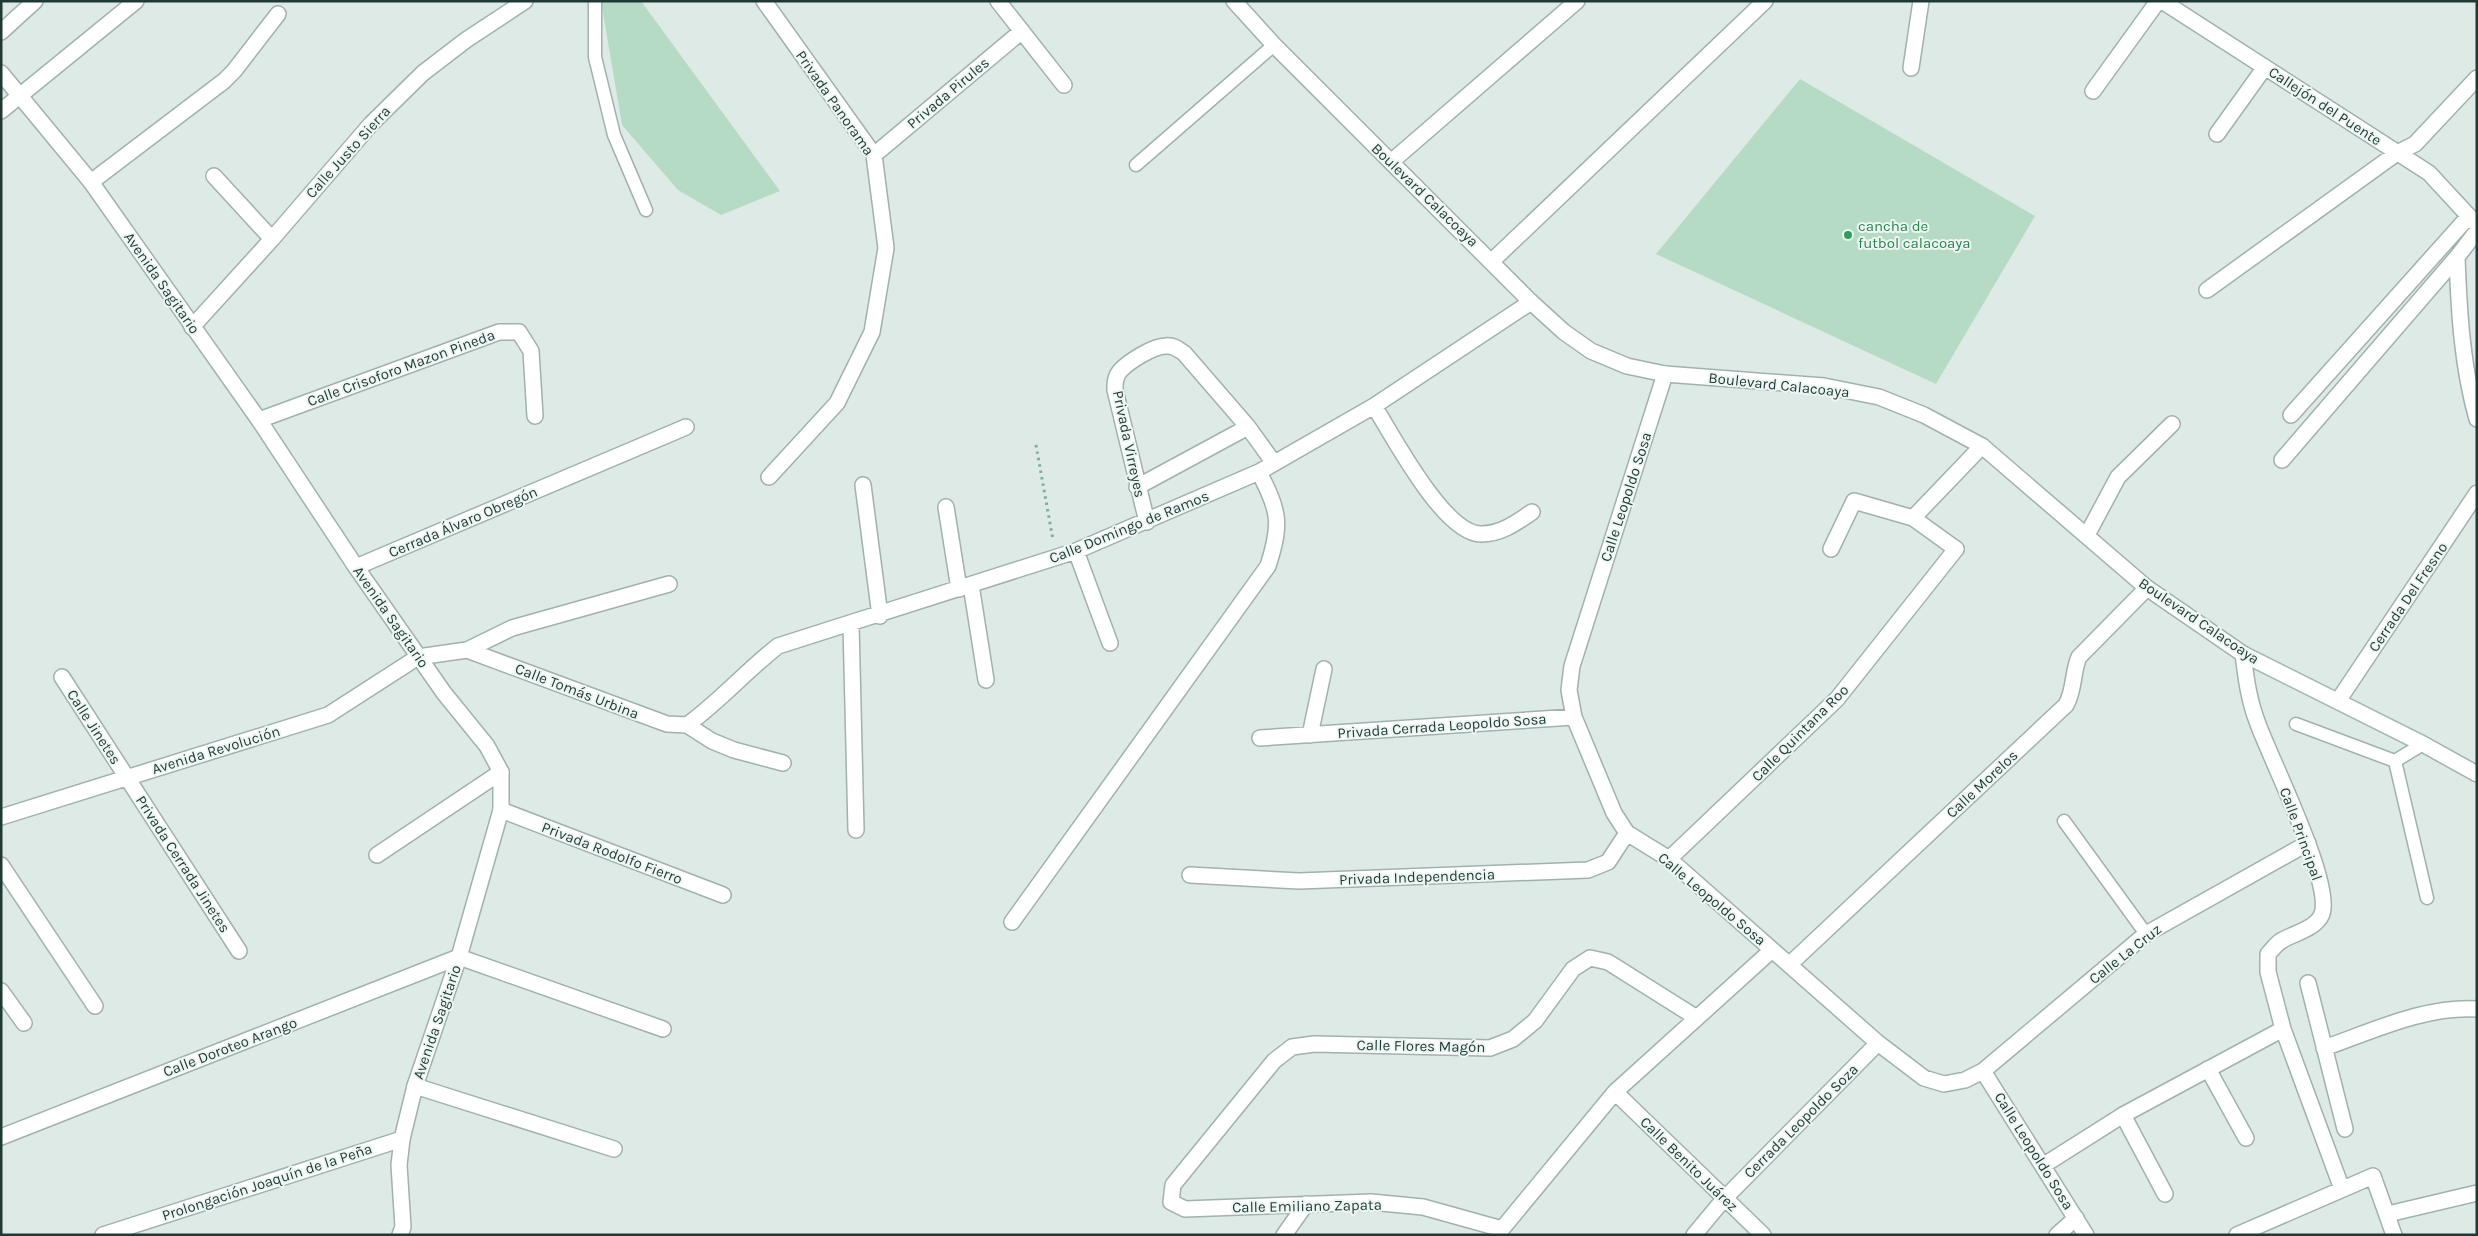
<svg xmlns="http://www.w3.org/2000/svg" width="2478" height="1236" viewBox="0 0 2478 1236" font-family="Karla,sans-serif">
	<style>
		.green { fill: #b6dbc4 }
		.lines { fill: none; stroke-linecap: round; stroke-linejoin: round }
		.service-casing { stroke: #a1b1ad; stroke-width: 15 }
		.pedestrian-casing { stroke: #a1b1ad; stroke-width: 18 }
		.minor-casing { stroke: #a1b1ad; stroke-width: 18 }
		.tertiary-casing { stroke: #a1b1ad; stroke-width: 18 }
		.path { stroke: #7eaea3; stroke-width: 3; stroke-dasharray: 2.5 4; stroke-linecap: butt }
		.service { stroke: #fff; stroke-width: 12 }
		.pedestrian { stroke: #fff; stroke-width: 15 }
		.minor { stroke: #fff; stroke-width: 15 }
		.tertiary { stroke: #fff; stroke-width: 15 }
		.leisure-dot { fill: #2e9e5b; stroke: #eef6f3; stroke-width: 2 }
		.labels { text-anchor: middle; stroke-width: 4; stroke-linejoin: round; paint-order: stroke }
		.street-label { font-size: 15px; fill: #1f3935; stroke: #eef6f3 }
		.leisure-label { font-size: 15px; fill: #27864d; stroke: #eef6f3; text-anchor: start }
	</style>
	<rect width="100%" height="100%" fill="#deeae6"/>
	<path class="green" d="M601 1H641L780 191 721 215 678 190 622 125Z
		M1800 79 2035 216 1936 384 1656 254Z"/>
	<g class="lines">
		<defs>
			<path id="service" d="M595 1V57L614 135 646 210
				M1136 165 1274 45
				M2296 724 2395 761 2427 898
				M2395 761 2423 744
				M2064 821 2146 934"/>
			<path id="pedestrian" d="M1913 518 1982 446
				M1831 549 1854 501 1913 518 1956 549
				M2338 701 2477 493
				M1 991 24 1023
				M2208 1069 2246 1138
				M2123 1115 2165 1194
				M2388 1214 2477 1193
				M2057 1235 2076 1218"/>
			<path id="minor" d="M764 1 874 155 886 248 872 332 837 403 769 477
				M998 1 1064 85
				M2162 1 2429 173 2477 225
				M1 32 35 1
				M1911 68 1921 1
				M2093 91 2158 1
				M1 111 136 1
				M2217 134 2265 67
				M874 155 1022 31
				M1391 162 1577 1
				M214 176 272 239
				M91 182 224 81 234 71 278 14
				M2457 257C2459 312 2462 366 2477 419
				M1492 261 1765 1
				M2207 290 2397 153 2415 144 2477 78
				M192 327 272 239 371 124 423 73 466 40 525 1
				M1665 374 1572 666 1569 690 1574 717 1614 813 1627 833 1669 859 1878 1043 1924 1078 1944 1084 1965 1080 1983 1071 2146 934 2308 843
				M1374 406C1393 436 1444 534 1481 534 1501 534 1516 523 1532 512
				M2291 415 2469 216
				M259 420 499 332H519L531 351 535 416
				M2282 460 2457 257 2477 231
				M863 485 880 616
				M1137 487 1248 427
				M946 507 959 589
				M1147 522 1115 390C1115 383 1115 377 1120 371 1128 362 1153 346 1166 346 1173 345 1178 349 1184 353L1248 427 1274 463
				M2087 535 2118 477 2172 424
				M1076 551 1110 643
				M356 567 686 427
				M971 585 986 680
				M851 624 856 830
				M467 650 667 724 687 725 712 741 734 750 783 763
				M2243 654C2246 679 2249 701 2258 724 2271 760 2333 883 2322 914 2316 929 2294 933 2281 941 2276 944 2272 950 2268 954V972L2283 1029 2342 1189
				M62 677 239 951
				M687 725C720 701 746 671 778 646L1076 551 1259 472 1374 406 1531 302
				M1310 735 1324 669
				M1260 738 1574 717
				M501 810 723 895
				M1 817 328 715 418 657 467 650 512 628 669 584
				M377 855 501 772
				M1669 859 1837 699 1956 549
				M1 865 95 1006
				M1190 875 1299 881 1588 870 1608 862 1627 833
				M1012 922 1268 566C1282 522 1279 512 1259 472
				M1790 964 2066 705C2075 689 2072 673 2079 657L2147 588
				M2308 983 2345 1129
				M2324 1048C2373 1031 2424 1006 2477 1009
				M1983 1071 2086 1235
				M415 1086 614 1149
				M1615 1092 1763 1235
				M1 1137 459 957 663 1029
				M2044 1165 2123 1115 2283 1029
				M1502 1229 1423 1207 1371 1202 1185 1209 1171 1202 1173 1185 1274 1061 1292 1047 1314 1044 1490 1048 1513 1039 1535 1021 1573 969 1590 958 1608 962 1697 1018
				M103 1235 402 1139
				M1284 1235 1306 1204
				M1497 1235 1615 1092 1772 950
				M1694 1235 1724 1199 1878 1043
				M2237 1235 2373 1176 2394 1235"/>
			<path id="tertiary" d="M1234 1 1274 45 1531 302 1564 332 1591 351 1627 366 1665 374 1824 386 1879 397 1924 415 1982 446 2147 588 2243 654 2423 744 2477 774
				M1 73 91 182 259 420 356 567 444 693 487 746 501 772V810L459 957 415 1086 402 1139 399 1165 403 1227 400 1235"/>
		</defs>
		<use href="#service" class="service-casing"/>
		<use href="#pedestrian" class="pedestrian-casing"/>
		<use href="#minor" class="minor-casing"/>
		<use href="#tertiary" class="tertiary-casing"/>
		<path class="path" d="M1036 445 1053 540"/>
		<use href="#service" class="service"/>
		<use href="#pedestrian" class="pedestrian"/>
		<use href="#minor" class="minor"/>
		<use href="#tertiary" class="tertiary"/>
	</g>
	<circle class="leisure-dot" cx="1848" cy="235" r="5"/>
	<g class="labels">
		<g class="street-label">
			<text transform="translate(948 93) rotate(-40)" y="5">Privada Pirules</text>
			<text transform="translate(835 103) rotate(55)" y="5">Privada Panorama</text>
			<text transform="translate(2325 106) rotate(33)" y="5">Callejón del Puente</text>
			<text transform="translate(348 152) rotate(-48)" y="5">Calle Justo Sierra</text>
			<text transform="translate(1425 195) rotate(44)" y="5">Boulevard Calacoaya</text>
			<text transform="translate(162 283) rotate(55)" y="5">Avenida Sagitario</text>
			<text transform="translate(401 368) rotate(-20)" y="5">Calle Crisoforo Mazon Pineda</text>
			<text transform="translate(1779 385) rotate(6)" y="5">Boulevard Calacoaya</text>
			<text transform="translate(1129 444) rotate(78)" y="5">Privada Virreyes</text>
			<text transform="translate(1626 497) rotate(-72)" y="5">Calle Leopoldo Sosa</text>
			<text transform="translate(463 522) rotate(-23)" y="5">Cerrada Álvaro Obregón</text>
			<text transform="translate(1129 527) rotate(-22)" y="5">Calle Domingo de Ramos</text>
			<text transform="translate(2408 597) rotate(-56)" y="5">Cerrada Del Fresno</text>
			<text transform="translate(391 617) rotate(55)" y="5">Avenida Sagitario</text>
			<text transform="translate(2199 621) rotate(34)" y="5">Boulevard Calacoaya</text>
			<text transform="translate(577 691) rotate(21)" y="5">Calle Tomás Urbina</text>
			<text transform="translate(1442 726) rotate(-4)" y="5">Privada Cerrada Leopoldo Sosa</text>
			<text transform="translate(94 727) rotate(57)" y="5">Calle Jinetes</text>
			<text transform="translate(1800 733) rotate(-45)" y="5">Calle Quintana Roo</text>
			<text transform="translate(216 750) rotate(-17)" y="5">Avenida Revolución</text>
			<text transform="translate(1982 784) rotate(-43)" y="5">Calle Morelos</text>
			<text transform="translate(2301 834) rotate(70)" y="5">Calle Principal</text>
			<text transform="translate(612 853) rotate(21)" y="5">Privada Rodolfo Fierro</text>
			<text transform="translate(183 864) rotate(57)" y="5">Privada Cerrada Jinetes</text>
			<text transform="translate(1417 877) rotate(-2)" y="5">Privada Independencia</text>
			<text transform="translate(1712 899) rotate(40)" y="5">Calle Leopoldo Sosa</text>
			<text transform="translate(2125 954) rotate(-38)" y="5">Calle La Cruz</text>
			<text transform="translate(437 1022) rotate(-71)" y="5">Avenida Sagitario</text>
			<text transform="translate(1421 1046) rotate(1)" y="5">Calle Flores Magón</text>
			<text transform="translate(230 1047) rotate(-21)" y="5">Calle Doroteo Arango</text>
			<text transform="translate(1801 1121) rotate(-45)" y="5">Cerrada Leopoldo Soza</text>
			<text transform="translate(2034 1151) rotate(58)" y="5">Calle Leopoldo Sosa</text>
			<text transform="translate(1689 1164) rotate(44)" y="5">Calle Benito Juárez</text>
			<text transform="translate(267 1182) rotate(-18)" y="5">Prolongación Joaquín de la Peña</text>
			<text transform="translate(1307 1206) rotate(-1)" y="5">Calle Emiliano Zapata</text>
		</g>
		<g class="leisure-label">
			<text x="1858" y="231">cancha de<tspan x="1858" dy="17">futbol calacoaya</tspan></text>
		</g>
	</g>
	<rect width="2478" height="1236" fill="none" stroke="#1f3935" stroke-width="5"/>
</svg>
